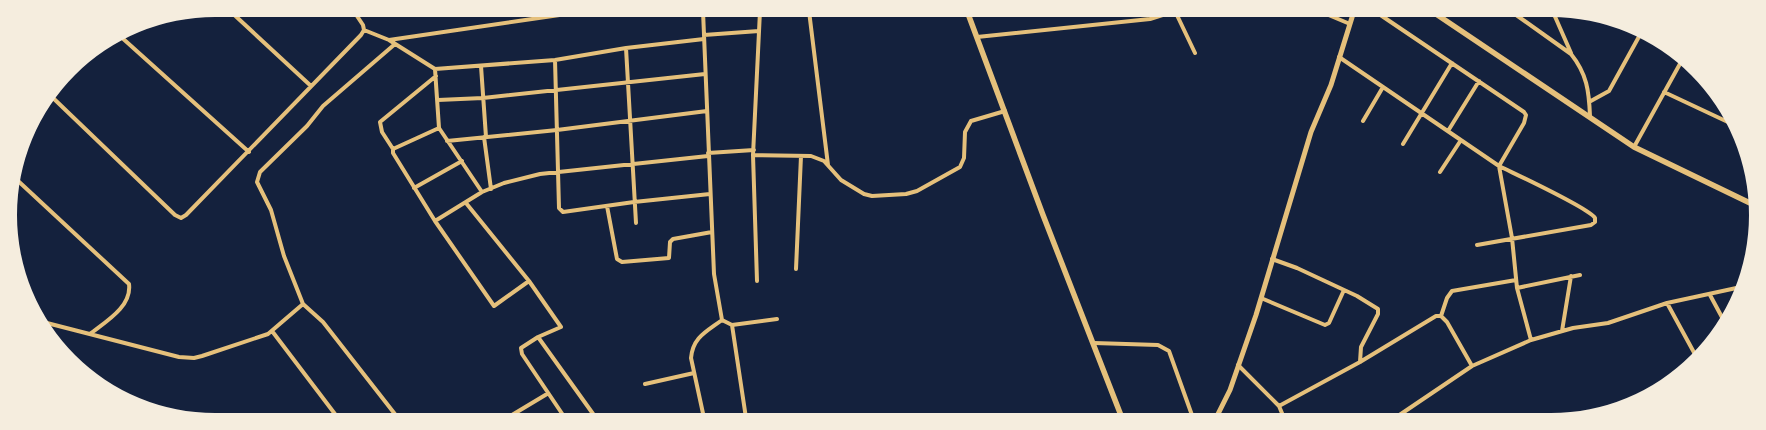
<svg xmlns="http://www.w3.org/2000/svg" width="1766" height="430" viewBox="0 0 1766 430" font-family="'Fira Sans Condensed',sans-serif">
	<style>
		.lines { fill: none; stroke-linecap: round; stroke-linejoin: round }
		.minor { stroke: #e5c07b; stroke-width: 4 }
		.tertiary { stroke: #e5c07b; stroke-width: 5 }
		.secondary { stroke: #e5c07b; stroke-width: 5.5 }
	</style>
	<rect width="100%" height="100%" fill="#14213d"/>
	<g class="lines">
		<path class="minor" d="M229 10 311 86
			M353 10 363 25 364 30 389 40 594 10
			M703 11 714 274 722 320 732 325 746 418
			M809 11 828 165
			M1175 11 1195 53
			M1319 11 1350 24
			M1376 12 1524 112 1526 115 1524 123 1499 166C1515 174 1589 208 1595 218V222L1591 225 1477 245
			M1512 12 1571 54C1587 74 1589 91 1590 116
			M1553 12 1571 53
			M704 35 759 31
			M120 36 249 152
			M977 37 1150 19 1175 11
			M389 40 435 69 555 60 626 48 704 39
			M395 44 323 106 307 126 260 172 257 182 271 210 284 256 303 304 323 322 398 418
			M626 48 636 223
			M1339 57 1499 166 1512 238 1517 288 1531 340
			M555 60 559 208 563 212 634 202 710 194
			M481 66 486 137
			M435 69 439 128 482 192
			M1664 92 1730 123
			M52 97 175 215 181 218 186 215 361 35 364 30
			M438 100 483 98 705 74
			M1589 102 1609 91 1641 33
			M1363 121 1383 87
			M439 128 393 149V153L435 221 494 306 529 281
			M1448 131 1479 81
			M484 137 491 189
			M447 141 557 130 707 111
			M1403 144 1452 63
			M1634 147 1681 62
			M393 149 382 132 380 122 436 76
			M708 153 754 150
			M753 155 811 156 824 161 841 180 864 194 872 196 906 194 917 191 960 167 964 158 965 132 971 121 1005 111
			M1440 172 1461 140
			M16 179 129 284C132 307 105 322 90 334
			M414 188 462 161
			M466 203 529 281 561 327 538 337 596 418
			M607 206 617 259 622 262 669 258 670 242 673 239 712 232
			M435 221 482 192 504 183 540 174 708 156
			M1272 259 1297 268 1357 296 1378 309V314L1361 347 1360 362
			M796 269 801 156
			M757 281 753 155 760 11
			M1517 288 1580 275
			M1710 295 1724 321
			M1261 298 1325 325 1329 323 1344 290
			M1667 303 1697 358
			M1441 316 1447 298 1452 291 1516 280
			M43 322 179 357 194 358 202 356 268 334 303 304
			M732 325 777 319
			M272 331 338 418
			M1562 331 1571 276
			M538 337 521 348 522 354 565 418
			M1094 343 1158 345 1169 351 1193 418
			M1696 355 1702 351
			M1238 365 1279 406 1284 418
			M645 384 694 373
			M1279 406 1360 362 1436 316H1441L1447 322 1472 366
			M507 418 547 394
			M704 418 691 358C693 337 706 332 722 320
			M1395 418 1472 366 1531 340 1573 328 1608 323 1667 303 1741 287"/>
		<path class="tertiary" d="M1216 418 1230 390 1256 315 1311 132 1331 85 1354 11"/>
		<path class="secondary" d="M967 11 1043 215 1122 418
			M1433 12 1634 147 1752 204"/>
	</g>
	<path d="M0 0H1766V430H0ZM215 17H1551A198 198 0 0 1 1749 215V215A198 198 0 0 1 1551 413H215A198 198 0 0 1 17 215V215A198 198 0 0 1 215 17Z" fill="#f5edde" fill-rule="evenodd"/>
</svg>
